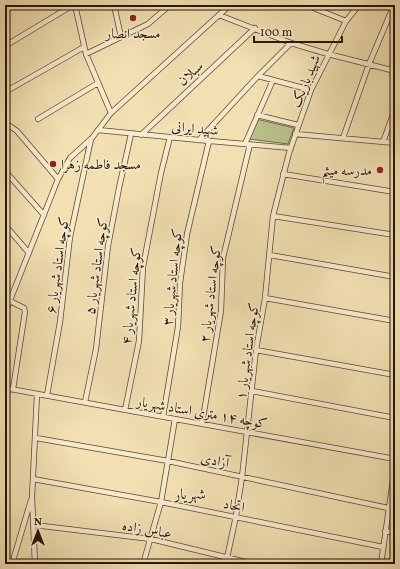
<svg xmlns="http://www.w3.org/2000/svg" width="400" height="569" viewBox="0 0 400 569" font-family="Vollkorn,Amiri,serif">
	<style>
		.green { fill: #bac28c; stroke: #706c4a }
		.lines { fill: none; stroke-linecap: round; stroke-linejoin: round }
		.street-casing { stroke: #594832; stroke-width: 6 }
		.street { stroke: #f7ebcd; stroke-width: 4.5 }
		.poi-dot { fill: #8f2418; stroke: #f7ebcd; stroke-width: 1.5 }
		.labels { text-anchor: middle; stroke-width: 3; stroke-linejoin: round; paint-order: stroke }
		.poi-label { font-size: 14px; fill: #261508; stroke: #f7ebcd }
		.street-label { font-size: 14px; fill: #261508; stroke: #f7ebcd }
		.neighbourhood-label { font-size: 15px; fill: #261508; stroke: #f7ebcd }
	</style>
	<rect width="100%" height="100%" fill="#f2e0b2"/>
	<filter id="stains"><feTurbulence type="fractalNoise" baseFrequency=".005" numOctaves="4"/><feColorMatrix values="0 0 0 0 .2 0 0 0 0 .09 0 0 0 0 .02 0 0 0 .5 -.17"/></filter>
	<radialGradient id="worn" r=".72"><stop offset=".6" stop-color="#630" stop-opacity="0"/><stop offset="1" stop-color="#630" stop-opacity=".3"/></radialGradient>
	<path class="green" d="M256 119 294 128 288 144 249 139Z"/>
	<g class="lines">
		<defs>
			<path id="street" d="M75 5 86 54 111 113
				M114 5 121 37
				M306 5 346 21
				M219 15 291 43 328 54 395 71
				M5 46 73 5
				M86 54 148 24 170 5
				M258 76 311 90
				M5 92 84 47
				M5 115 7 124 5 128
				M257 115 298 125
				M38 119 98 83
				M7 124 17 131 58 179
				M98 130 199 140 291 148
				M295 134 395 143
				M141 135 255 28
				M343 138 369 64 394 5
				M199 140 258 76 291 43
				M383 142 395 109
				M245 144 273 80
				M5 171 44 215
				M283 174 395 192
				M273 216 395 235
				M5 225 29 253
				M270 255 395 277
				M265 298 395 321
				M10 301 24 308 25 312 13 389
				M5 313 58 179 70 158 92 138 111 113 230 5
				M256 350 395 375
				M5 388 395 459
				M252 391 395 418
				M47 395 60 322 70 237 91 139
				M5 401 8 388
				M85 402 96 349 108 246 119 188 131 134
				M125 410 139 341 143 267 161 173 170 137
				M163 417 178 327 180 283 187 234 209 141
				M202 424 221 311 223 258 250 144
				M36 438 168 461 388 508
				M33 479 161 502 383 547
				M34 525 151 539 254 564
				M385 531 395 533
				M227 558 236 516 242 477 256 350 265 298 273 216 289 153 311 90 346 21 359 5
				M12 564 31 500
				M35 564 32 497 37 394
				M143 564 161 502 175 419
				M381 564 395 466"/>
		</defs>
		<use href="#street" class="street-casing"/>
		<use href="#street" class="street"/>
	</g>
	<g class="poi-dot">
		<circle cx="133" cy="18" r="4"/>
		<circle cx="53" cy="164" r="4"/>
		<circle cx="380" cy="170" r="4"/>
	</g>
	<g class="labels">
		<g class="poi-label">
			<text x="133" y="38">مسجد انصار</text>
			<text x="61" y="169" text-anchor="start">مسجد فاطمه زهرا</text>
			<text x="372" y="175" text-anchor="end">مدرسه میثم</text>
		</g>
		<g class="street-label">
			<text transform="translate(190 73) rotate(-43)" y="5">سبلان</text>
			<text transform="translate(305 81) rotate(-67)" y="5">شهید باریک</text>
			<text transform="translate(195 128) rotate(5)" y="5">شهید ایرانی</text>
			<text transform="translate(57 265) rotate(-82)" y="5">کوچه استاد شهریار ۶</text>
			<text transform="translate(96 266) rotate(-82)" y="5">کوچه استاد شهریار ۵</text>
			<text transform="translate(172 277) rotate(-84)" y="5">کوچه استاد شهریار ۳</text>
			<text transform="translate(210 294) rotate(-83)" y="5">کوچه استاد شهریار ۲</text>
			<text transform="translate(131 296) rotate(-84)" y="5">کوچه استاد شهریار ۴</text>
			<text transform="translate(247 351) rotate(-82)" y="5">کوچه استاد شهریار ۱</text>
			<text transform="translate(202 412) rotate(10)" y="5">کوچه ۱۴ متری استاد شهریار</text>
			<text transform="translate(215 460) rotate(12)" y="5">آزادی</text>
			<text transform="translate(234 505) rotate(11)" y="5">اتحاد</text>
			<text transform="translate(147 529) rotate(10)" y="5">عباس زاده</text>
		</g>
		<g class="neighbourhood-label">
			<text x="190" y="499">شهریار</text>
		</g>
	</g>
	<rect width="400" height="569" fill="none" stroke="#f2e0b2" stroke-width="20"/>
	<rect x="6" y="6" width="388" height="557" fill="none" stroke="#261508" stroke-width="2"/>
	<rect x="10" y="10" width="380" height="549" fill="none" stroke="#261508"/>
	<g transform="translate(38 531)" stroke="#f7ebcd" stroke-width="3" paint-order="stroke">
	<path d="M0-3L7 15L0 10L-7 15Z" fill="#261508"/>
	<text y="-6" font-size="11" font-weight="bold" text-anchor="middle" fill="#261508">N</text>
	</g>
	<path d="M254 36v6h88v-6" fill="none" stroke="#261508" stroke-width="2"/>
	<text x="260" y="36" font-size="12" fill="#261508" stroke="#f7ebcd" stroke-width="3" paint-order="stroke">100 m</text>
	<rect width="100%" height="100%" filter="url(#stains)"/>
	<rect width="100%" height="100%" fill="url(#worn)"/>
</svg>
